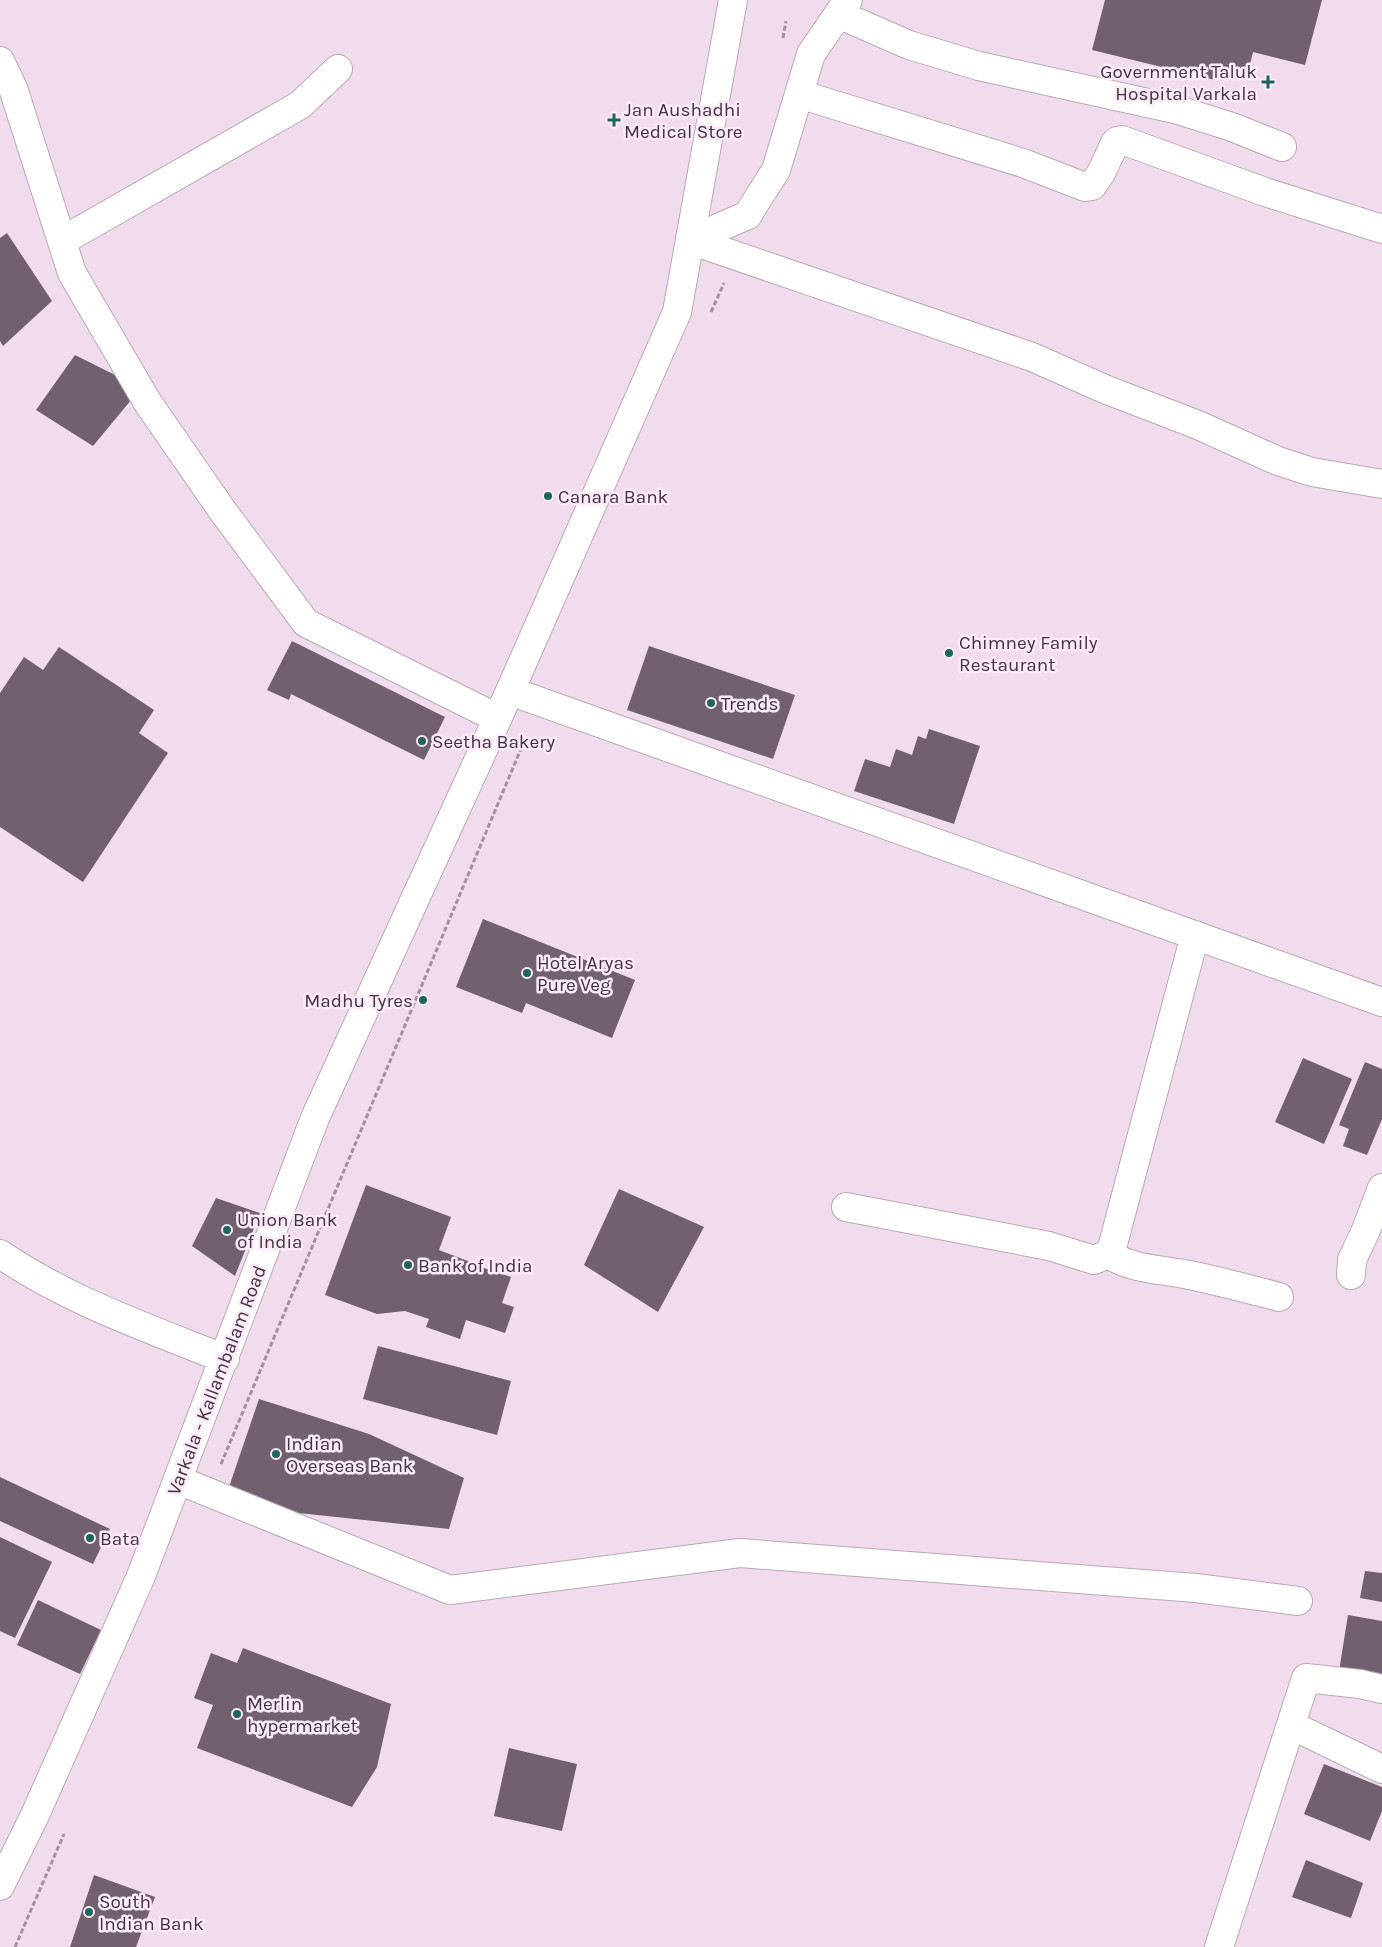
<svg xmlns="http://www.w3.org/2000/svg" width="1382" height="1947" viewBox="0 0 1382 1947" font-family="Karla,sans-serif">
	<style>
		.building { fill: #71606e }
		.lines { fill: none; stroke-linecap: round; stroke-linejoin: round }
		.street-casing { stroke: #bba8b7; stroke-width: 30 }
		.secondary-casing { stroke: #bba8b7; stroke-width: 30 }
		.path { stroke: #a1929e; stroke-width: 3; stroke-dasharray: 5 2.5; stroke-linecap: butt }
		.street { stroke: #fff; stroke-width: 28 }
		.secondary { stroke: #fff; stroke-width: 28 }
		.poi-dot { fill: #1d665d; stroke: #fee9fa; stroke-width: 2 }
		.labels { text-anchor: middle; stroke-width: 5; stroke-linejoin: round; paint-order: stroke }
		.poi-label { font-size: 19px; fill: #3e363c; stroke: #fee9fa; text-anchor: start }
		.street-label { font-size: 19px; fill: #3e363c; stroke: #fee9fa }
	</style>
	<rect width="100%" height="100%" fill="#f0dcec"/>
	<path class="building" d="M1105 0H1322L1305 65 1253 52 1248 73 1219 66 1215 80 1092 50Z
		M7 233 52 301 3 346 0 341V238Z
		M75 355 141 388 93 446 36 410Z
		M292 641 445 717 424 760 291 694 289 700 267 690Z
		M649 646 795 695 773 759 627 710Z
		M59 647 154 710 139 733 168 753 83 882 0 827V693L24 657 43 670Z
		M929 729 980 746 954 824 854 791 865 759 890 767 896 749 912 755 918 736 926 739Z
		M483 919 635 980 612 1038 526 1003 522 1013 456 987Z
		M1303 1058 1352 1079 1324 1144 1275 1122Z
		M1365 1062 1382 1069V1119L1367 1155 1343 1146 1349 1129 1339 1125Z
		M366 1185 451 1217 439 1250 473 1263 472 1268 479 1271 481 1267 511 1277 502 1303 514 1307 505 1333 466 1320 460 1339 426 1327 429 1319 405 1311 377 1314 325 1295Z
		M619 1189 704 1227 658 1312 584 1265Z
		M216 1198 260 1213 235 1276 192 1246Z
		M378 1346 511 1381 497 1435 363 1399Z
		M259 1399 369 1434 464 1478 449 1529 289 1512 228 1490Z
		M0 1477 110 1529 93 1564 0 1521Z
		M0 1537 52 1562 15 1638 0 1631Z
		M1365 1571 1382 1573V1602L1360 1598Z
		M38 1600 101 1630 80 1674 17 1645Z
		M1348 1615 1382 1621V1678L1339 1671Z
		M243 1648 391 1704 377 1767 352 1807 197 1748 213 1705 194 1698 211 1653 237 1663Z
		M509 1748 577 1764 562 1831 494 1816Z
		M1324 1764 1382 1787V1811L1370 1841 1304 1814Z
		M1306 1860 1363 1883 1351 1918 1292 1897Z
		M94 1875 155 1897 136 1947H70Z"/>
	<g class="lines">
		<defs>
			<path id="street" d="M838 14 909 45 979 66 1175 109 1232 127 1282 147
				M0 61 13 88 72 273 148 403 222 510 306 623 497 718
				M799 94 1023 163 1085 187 1092 186 1101 173 1115 143 1117 141 1122 140 1265 192 1382 229
				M690 240 1032 357 1107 390 1198 425 1278 461 1312 472 1382 484
				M690 240 748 215 750 211 776 170 811 54 848 0
				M62 241 300 105 338 69
				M510 691 1382 1002
				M846 1207 1049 1246 1094 1260 1108 1254 1112 1248 1195 935
				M0 1254C69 1301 148 1328 225 1359
				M1108 1254C1133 1270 1161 1269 1189 1275 1219 1281 1249 1289 1279 1297
				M1351 1275 1352 1260 1366 1230 1382 1188
				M178 1480 450 1590 740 1553 1196 1588 1298 1601
				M1291 1725 1382 1769
				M1219 1947 1306 1678 1360 1684 1382 1689"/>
			<path id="secondary" d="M0 1886 35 1815 141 1576 315 1118 510 691 677 312 733 0"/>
		</defs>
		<use href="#street" class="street-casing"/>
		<use href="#secondary" class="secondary-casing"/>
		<path class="path" d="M783 38 786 21
			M711 312 724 283
			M221 1464 523 744
			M15 1947 64 1834"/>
		<use href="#street" class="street"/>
		<use href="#secondary" class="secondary"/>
	</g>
	<g class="poi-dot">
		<path d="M1265.5 74.5h5v5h5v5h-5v5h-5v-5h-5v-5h5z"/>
		<path d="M611.5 112.5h5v5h5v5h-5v5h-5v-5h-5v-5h5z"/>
		<circle cx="548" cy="496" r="5"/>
		<circle cx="949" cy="653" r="5"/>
		<circle cx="711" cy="703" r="5"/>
		<circle cx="422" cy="741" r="5"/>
		<circle cx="527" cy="973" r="5"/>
		<circle cx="423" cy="1000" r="5"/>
		<circle cx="227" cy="1230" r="5"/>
		<circle cx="408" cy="1265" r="5"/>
		<circle cx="276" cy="1454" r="5"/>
		<circle cx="90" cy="1538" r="5"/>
		<circle cx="237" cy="1714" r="5"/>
		<circle cx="89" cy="1912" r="5"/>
	</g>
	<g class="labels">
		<g class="poi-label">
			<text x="1257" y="78" text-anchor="end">Government Taluk<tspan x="1257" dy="22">Hospital Varkala</tspan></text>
			<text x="624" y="116">Jan Aushadhi<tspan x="624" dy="22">Medical Store</tspan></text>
			<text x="558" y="503">Canara Bank</text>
			<text x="959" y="649">Chimney Family<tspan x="959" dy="22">Restaurant</tspan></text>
			<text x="721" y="710">Trends</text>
			<text x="432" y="748">Seetha Bakery</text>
			<text x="537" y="969">Hotel Aryas<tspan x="537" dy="22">Pure Veg</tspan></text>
			<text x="413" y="1007" text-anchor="end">Madhu Tyres</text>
			<text x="237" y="1226">Union Bank<tspan x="237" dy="22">of India</tspan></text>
			<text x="418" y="1272">Bank of India</text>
			<text x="286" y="1450">Indian<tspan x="286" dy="22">Overseas Bank</tspan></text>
			<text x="100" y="1545">Bata</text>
			<text x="247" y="1710">Merlin<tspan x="247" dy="22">hypermarket</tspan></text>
			<text x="99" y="1908">South<tspan x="99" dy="22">Indian Bank</tspan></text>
		</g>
		<g class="street-label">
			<text transform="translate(216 1380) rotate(-69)" y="7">Varkala - Kallambalam Road</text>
		</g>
	</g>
</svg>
